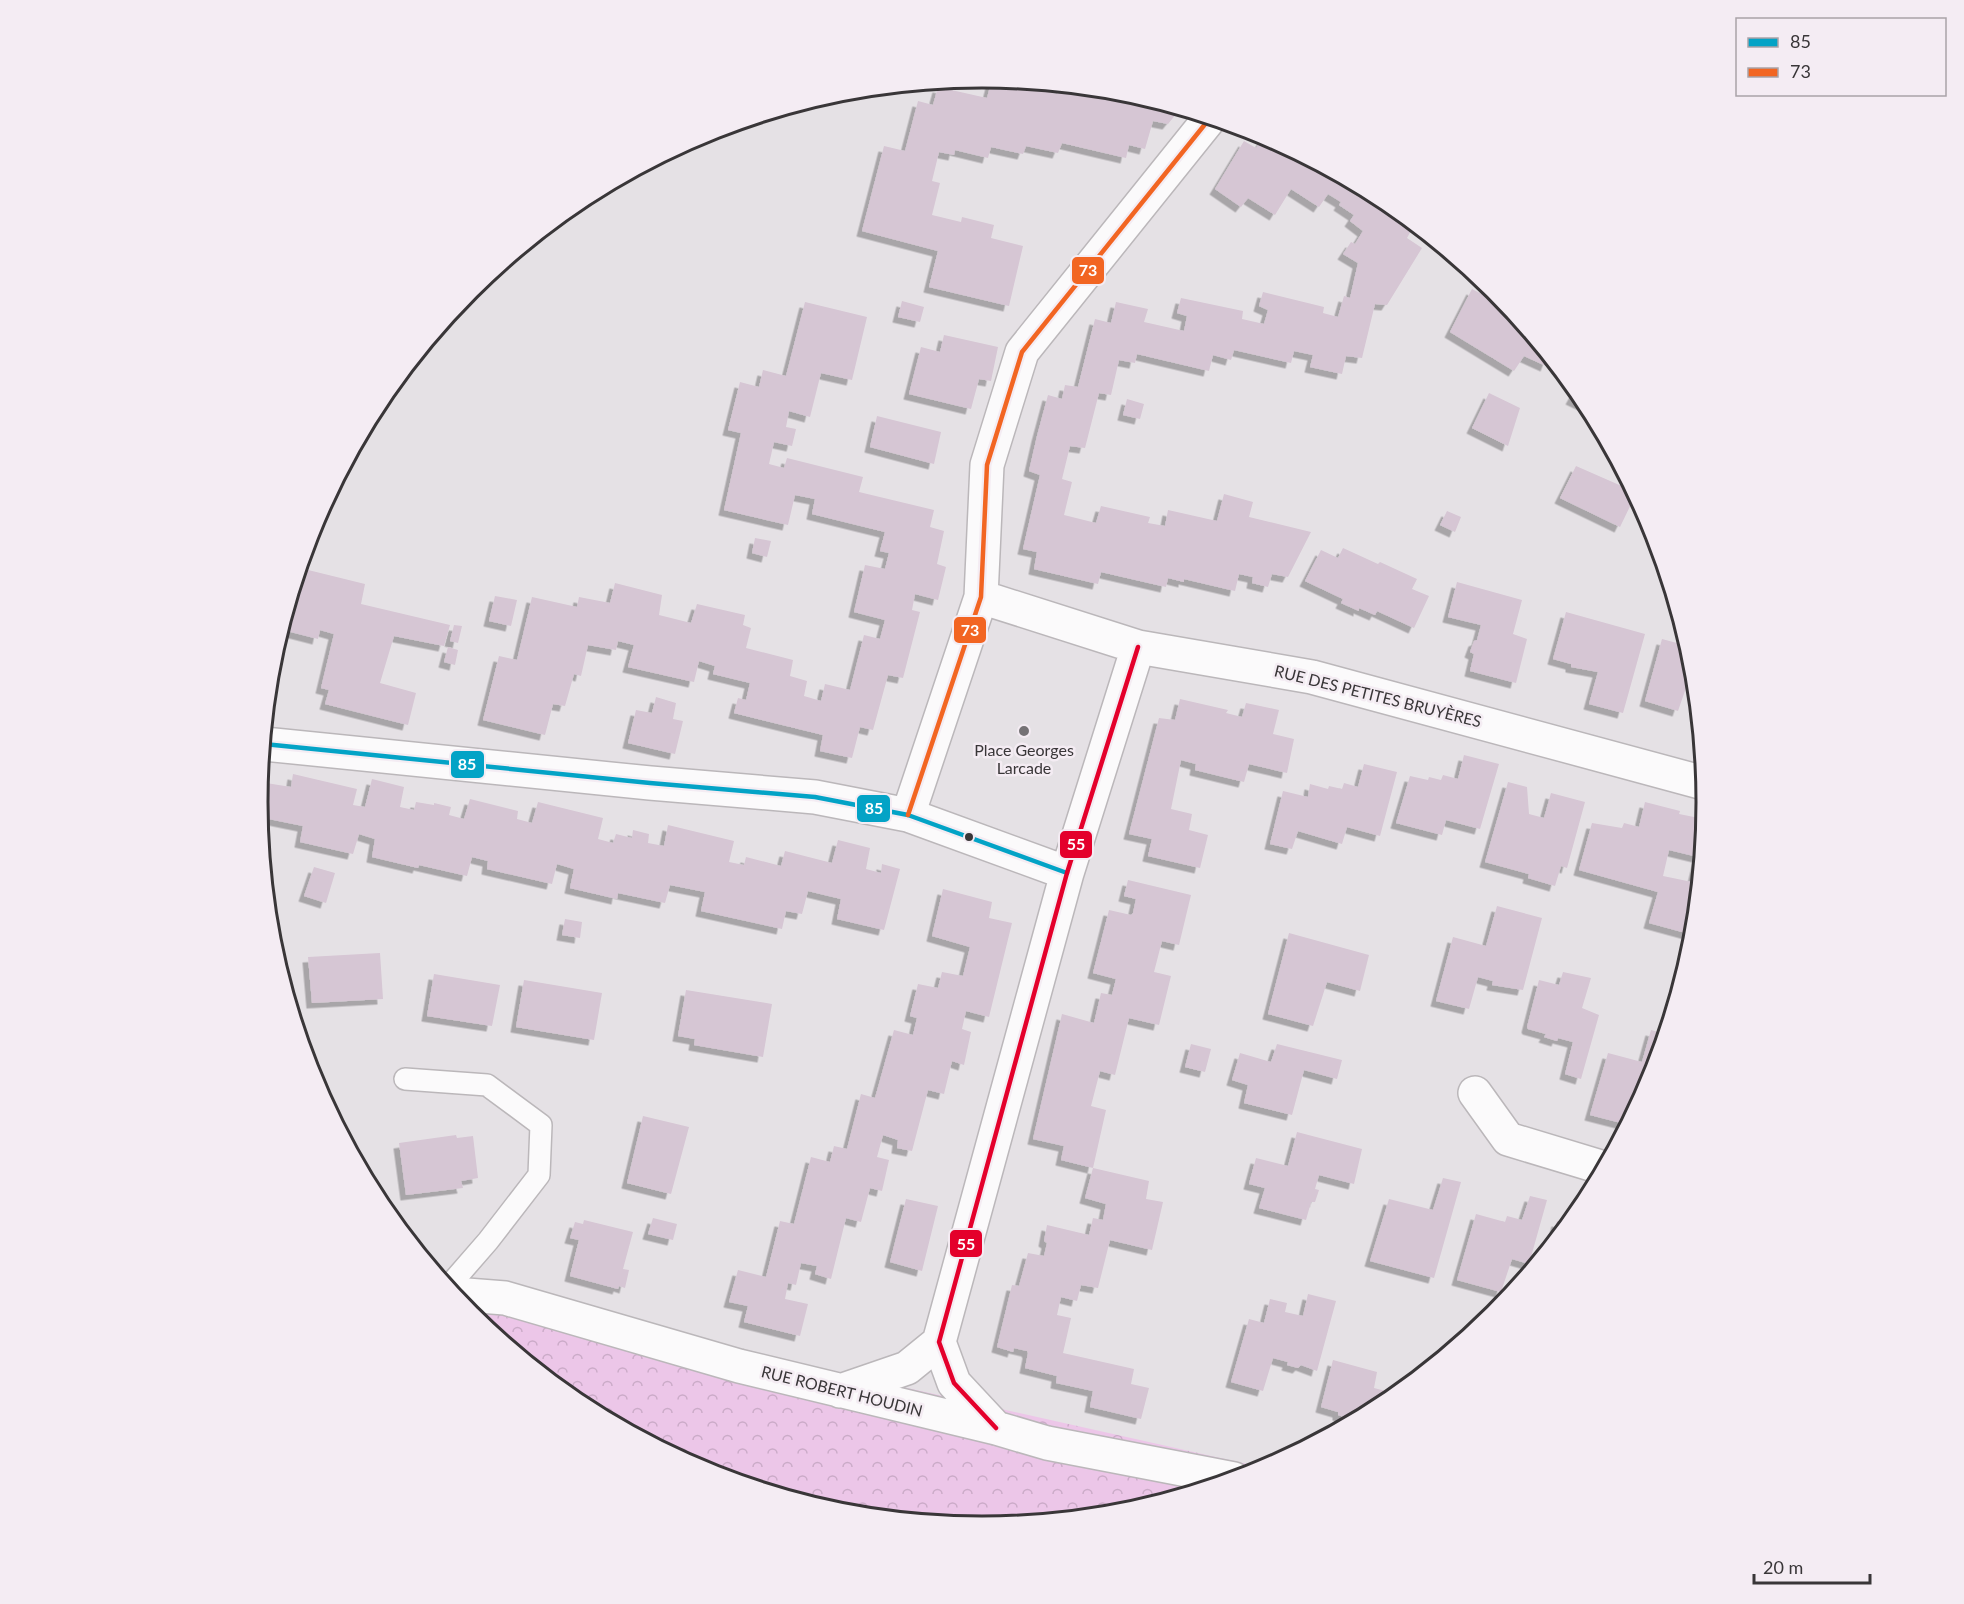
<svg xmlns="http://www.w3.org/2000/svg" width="1964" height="1604" viewBox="0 0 1964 1604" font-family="Lato,sans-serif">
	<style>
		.forest { fill: url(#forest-crowns) }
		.building { fill: #d6c6d4; fill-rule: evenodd; filter: url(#shadow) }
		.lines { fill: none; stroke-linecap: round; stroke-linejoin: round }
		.service-casing { stroke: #bbb7ba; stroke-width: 24 }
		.minor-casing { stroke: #bbb7ba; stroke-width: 36 }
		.service { stroke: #fbfafb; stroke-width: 21 }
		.minor { stroke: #fbfafb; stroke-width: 33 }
		.bus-1-casing { stroke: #f4ecf3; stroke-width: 9 }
		.bus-2-casing { stroke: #f4ecf3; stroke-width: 9 }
		.bus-3-casing { stroke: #f4ecf3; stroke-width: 9 }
		.bus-1 { stroke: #03a3c6; stroke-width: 4.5 }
		.bus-2 { stroke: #f26522; stroke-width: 4.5 }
		.bus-3 { stroke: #e4002b; stroke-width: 4.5 }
		.poi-dot { fill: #757275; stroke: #f4ecf3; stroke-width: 2 }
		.bus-dot { fill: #393638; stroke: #f4ecf3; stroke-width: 2 }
		.labels { text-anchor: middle; stroke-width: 5; stroke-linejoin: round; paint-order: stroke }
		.street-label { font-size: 16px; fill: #393638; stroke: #f4ecf3 }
		.poi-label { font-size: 16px; fill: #393638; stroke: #f4ecf3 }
		.rim { fill: none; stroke: #393638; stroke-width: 3 }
		.line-badge { stroke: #f4ecf3; stroke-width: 2 }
		.badge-label { font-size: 16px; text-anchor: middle; font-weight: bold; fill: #fff }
	</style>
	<defs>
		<pattern id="forest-crowns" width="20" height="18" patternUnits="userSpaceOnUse" patternTransform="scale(1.5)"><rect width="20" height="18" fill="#ecc6e8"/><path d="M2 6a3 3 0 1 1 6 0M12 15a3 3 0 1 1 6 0" fill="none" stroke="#cbabc8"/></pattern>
		<filter id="shadow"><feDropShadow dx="-5.5" dy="5.5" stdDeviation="0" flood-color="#0004"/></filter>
	</defs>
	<rect width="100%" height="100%" fill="#e5e1e5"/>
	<path class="forest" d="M447 1285 1265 1468 1123 1512 982 1526 840 1512 705 1471 579 1404 470 1314Z"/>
	<path class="building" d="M992 79 1057 94 1059 86 1125 92 1180 109 1168 124 1153 121 1145 149 1129 145 1126 158 1062 143 1058 153 1026 146 1023 154 991 147 988 158 955 150 954 155 939 152 932 181 940 183 932 215 961 222 962 217 994 225 991 238 1023 246 1009 306 929 287 938 251 862 231 884 146 905 151 918 101 933 105 938 87 987 98Z
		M1265 136 1369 192 1414 225 1407 238 1422 248 1387 305 1375 304 1362 358 1346 356 1342 374 1310 367 1313 355 1294 351 1291 363 1234 350 1231 360 1213 355 1209 371 1137 354 1135 363 1119 360 1111 395 1099 393 1085 448 1070 446 1062 479 1072 482 1064 515 1096 523 1101 506 1150 517 1148 523 1165 526 1168 510 1217 521 1224 494 1253 502 1249 517 1311 532 1288 577 1272 574 1268 587 1252 583 1253 577 1239 574 1235 591 1184 579V582L1168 578 1166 587 1101 572 1098 584 1034 569 1037 552 1023 549 1040 475 1029 471 1037 436 1048 395 1062 399 1065 385 1078 387 1095 319 1111 323 1116 302 1148 309 1144 322 1184 331 1187 316 1177 313 1181 298 1243 311 1242 319 1264 324 1268 310 1259 306 1263 292 1324 307 1323 313 1338 317 1344 296 1350 298 1358 263 1343 254 1351 242 1355 244 1363 231 1350 221 1354 215 1339 205 1341 202 1328 194 1319 207 1291 189 1275 215 1248 198 1241 207 1215 189 1244 141 1256 148Z
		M1472 289 1510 309 1549 358 1546 366 1524 356 1514 371 1450 332Z
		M902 301 924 307 920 322 898 317Z
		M805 302 867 317 852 380 821 373 810 417 789 411 786 427 796 429 792 446 774 442 769 464 784 468 787 458 863 477 859 492 934 510 930 527 944 531 937 564 946 567 938 600 915 594 912 610 920 612 903 678 888 675 873 730 860 727 852 758 820 751 823 735 734 713 738 698 746 700 750 683 713 674 715 666 699 661 694 682 628 667 634 645 618 641 616 650 588 645 581 676 574 674 565 706 553 704 545 735 483 720 499 656 517 660 532 597 577 607 579 597 610 603 615 583 662 595 659 615 691 623 697 604 745 615 743 625 751 628 746 648 793 660 790 676 807 681 804 696 821 701 825 684 850 690 864 635 880 639 885 620 854 612 865 565 885 569 889 553 880 551 885 532 812 514 815 499 795 495 788 525 724 510 741 433 728 430 740 382 759 387 763 370 786 376Z
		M944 335 998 347 991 381 979 379 971 409 909 394 921 347 940 352Z
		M1576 390 1584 400 1588 407 1571 399Z
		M1489 393 1520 408 1508 446 1472 428Z
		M1127 399 1144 404 1140 419 1123 415Z
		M877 416 941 432 934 464 870 447Z
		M1576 466 1633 491 1635 496 1620 527 1560 498Z
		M1447 511 1461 517 1455 532 1440 525Z
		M755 538 771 541 767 557 752 553Z
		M1343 548 1378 564 1380 562 1417 579 1412 589 1429 596 1414 628 1377 611 1375 615 1359 608V611L1341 603 1343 599 1305 581 1321 550 1338 558Z
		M300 568 365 584 361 604 450 625 444 646 394 636 380 683 416 693 408 725 325 704 329 690 321 688 334 634 320 630 318 639 283 630Z
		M1457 582 1522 600 1513 634 1527 639 1516 683 1470 671 1474 654 1470 652 1474 641 1477 640 1481 625 1448 617Z
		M495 596 517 600 511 626 489 621Z
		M1566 612 1645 634 1623 713 1589 704 1598 672 1571 667V664L1553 659Z
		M454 625 462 626 458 643 450 641Z
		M1662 639 1688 646 1692 661 1694 680 1689 679 1678 711 1645 701Z
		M448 647 458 650 455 665 444 662Z
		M656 697 676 703 673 719 683 721 675 754 628 743 636 710 652 713Z
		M1180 699 1228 710 1226 713 1242 717 1246 703 1279 710 1273 734 1294 739 1287 773 1249 764 1244 782 1195 770 1196 764 1181 760 1171 809 1192 814 1189 830 1208 835 1200 868 1148 856 1152 839 1129 834 1159 718 1175 720Z
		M1464 755 1499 764 1480 829 1446 820 1442 835 1396 823 1410 776 1428 780 1429 777 1441 780 1443 775 1458 779Z
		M1364 764 1397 772 1380 836 1347 827 1342 844 1298 831 1292 849 1270 844 1283 791 1308 797 1310 784 1328 789 1329 786 1342 789 1344 783 1358 787Z
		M293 774 357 789 353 805 365 807 372 779 404 787 400 807 414 810 416 802 434 805V803L451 807 449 815 464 819 470 799 518 811 517 819 532 823 538 802 603 818 598 839 613 843 616 834 632 838 633 830 649 834 648 843 664 846 668 825 734 841 729 862 744 865 746 857 781 866 785 851 832 863 838 840 870 848 866 869 881 873 882 864 900 869 884 930 837 919 841 899 808 891 802 914 786 911 782 929 701 911 705 892 670 885 665 903 618 893 617 899 570 888 574 869 557 864 552 884 487 869 488 861 472 857 467 876 419 865 418 868 372 857 375 839 359 834 353 854 300 842 303 826 259 817 258 802 260 782 291 787Z
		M1508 782 1527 787 1529 814 1544 818 1551 793 1585 802 1567 868 1561 866 1555 886 1528 878 1529 874 1485 862Z
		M1645 802 1680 811 1679 814 1704 819 1693 935 1649 923 1658 892 1579 870 1592 823 1622 828 1624 823 1639 827ZM1669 850 1698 857 1692 882 1663 876Z
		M314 867 335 873 326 903 304 896Z
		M1128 880 1191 895 1179 945 1162 941 1154 972 1171 976 1159 1025 1129 1018 1115 1075 1100 1071 1091 1106 1106 1110 1093 1168 1061 1160 1064 1146 1033 1139 1062 1014 1094 1023 1101 993 1112 995 1116 979 1093 973 1109 910 1131 915 1133 913 1136 899 1124 896Z
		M943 889 992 902 989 918 1012 923 989 1017 966 1011 962 1029 971 1032 964 1065 952 1061 944 1094 928 1090 912 1151 897 1148 898 1140 883 1135 877 1157 889 1160 882 1191 870 1188 861 1222 846 1218 831 1279 815 1274 817 1266 801 1263 796 1285 788 1283 785 1299 808 1304 800 1336 744 1322 748 1306 729 1302 738 1270 766 1277 780 1221 794 1224 811 1157 830 1162 834 1146 847 1149 861 1094 875 1098 894 1030 913 1035 917 1018 910 1016 918 984 938 988 942 972 963 976 970 947 932 936Z
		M1497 906 1542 918 1523 990 1492 985 1493 981 1478 977 1469 1009 1436 1001 1453 937 1486 946Z
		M565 919 582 922 580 938 562 935Z
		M1289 933 1369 955 1360 991 1327 982 1313 1026 1268 1014Z
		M380 953 383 999 312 1003 308 957Z
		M1563 972 1591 978 1582 1008 1599 1015 1581 1079 1565 1074 1573 1042 1558 1038 1557 1041 1544 1037 1546 1034 1528 1029 1527 1027 1539 980 1559 985Z
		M434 974 500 985 492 1026 427 1016Z
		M524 980 602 993 594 1040 516 1027Z
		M686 990 772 1004 763 1057 694 1045 695 1039 678 1036Z
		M1651 1030 1665 1034 1651 1079 1638 1103 1631 1102 1625 1124 1590 1115 1608 1053 1642 1062Z
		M1191 1044 1211 1049 1205 1072 1185 1067Z
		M1277 1044 1342 1060 1337 1079 1304 1070 1292 1115 1244 1103 1248 1085 1232 1080 1240 1053 1271 1062Z
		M643 1116 689 1127 671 1194 627 1183Z
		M1297 1132 1362 1149 1354 1184 1319 1175 1315 1189 1319 1190 1315 1202H1311L1306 1220 1259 1208 1265 1188 1249 1184 1256 1158 1288 1166Z
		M456 1135 457 1138 473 1136 478 1178 461 1181 463 1188 406 1195 399 1143Z
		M1093 1168 1149 1181 1146 1199 1163 1202 1152 1250 1110 1240 1098 1288 1081 1285 1077 1301 1061 1297 1057 1315 1071 1318 1063 1353 1134 1369 1131 1384 1149 1388 1141 1419 1090 1407 1093 1391 1056 1383 1057 1376 1025 1368 1028 1353 1027 1351 1014 1348 1013 1352 997 1347 1012 1285 1019 1286 1028 1253 1044 1256 1047 1243 1044 1241 1047 1225 1089 1235 1093 1218 1103 1220 1106 1204 1085 1198Z
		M1443 1178 1461 1182 1434 1278 1370 1261 1389 1199 1433 1210Z
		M1530 1196 1547 1200 1529 1264 1512 1259 1501 1292 1457 1280 1476 1214 1505 1222 1507 1216 1522 1220Z
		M906 1199 938 1206 922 1271 890 1262Z
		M653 1218 677 1224 673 1240 648 1234Z
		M584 1220 633 1232 623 1269 629 1270 625 1288 619 1286 618 1289 570 1276 579 1240 570 1238 575 1222 583 1224Z
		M1557 1221 1568 1224 1550 1246Z
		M1308 1294 1336 1301 1317 1371 1301 1365 1298 1368 1287 1365 1288 1362 1273 1358 1263 1391 1231 1382 1249 1319 1264 1323 1270 1299 1287 1303 1285 1312 1303 1316Z
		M1333 1360 1377 1372 1374 1388 1397 1394 1384 1404 1359 1418 1351 1416 1349 1419 1338 1415V1412L1321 1407Z"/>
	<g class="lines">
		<defs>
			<path id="service" d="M405 1079 487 1085 541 1125 539 1175 488 1241 448 1287"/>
			<path id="minor" d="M981 597 1138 647 1312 677 1704 783
				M264 744 650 783 815 797 908 815 1067 873
				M908 815 981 597 987 465 1022 352 1210 118
				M1475 1093 1508 1139 1604 1168
				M454 1294 505 1298 739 1366 996 1428 1047 1443 1234 1479
				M840 1391 907 1368 939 1342
				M996 1428 954 1383 939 1342 1067 873 1138 647"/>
		</defs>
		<use href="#service" class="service-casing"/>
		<use href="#minor" class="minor-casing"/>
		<use href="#service" class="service"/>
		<use href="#minor" class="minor"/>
		<defs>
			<path id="bus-1" d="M264 744 650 783 815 797 908 815 1067 873"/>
			<path id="bus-2" d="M908 815 981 597 987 465 1022 352 1210 118"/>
			<path id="bus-3" d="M996 1428 954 1383 939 1342 1067 873 1138 647"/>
		</defs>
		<use href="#bus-1" class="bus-1-casing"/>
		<use href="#bus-2" class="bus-2-casing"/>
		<use href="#bus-3" class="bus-3-casing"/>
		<use href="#bus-1" class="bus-1"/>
		<use href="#bus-2" class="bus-2"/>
		<use href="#bus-3" class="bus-3"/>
	</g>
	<circle class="poi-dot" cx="1024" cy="731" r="6"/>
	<circle class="bus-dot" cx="969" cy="837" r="5"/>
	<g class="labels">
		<g class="street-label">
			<text transform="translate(1378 696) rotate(14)" y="6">RUE DES PETITES BRUYÈRES</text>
			<text transform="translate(842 1391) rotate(14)" y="6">RUE ROBERT HOUDIN</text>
		</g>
		<g class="poi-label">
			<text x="1024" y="756">Place Georges<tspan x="1024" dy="18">Larcade</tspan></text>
		</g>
	</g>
	<path d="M0 0H1964V1604H0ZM268 802a714 714 0 1 1 1428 0a714 714 0 1 1-1428 0Z" fill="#f4ecf3" fill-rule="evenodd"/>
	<path class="rim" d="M268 802a714 714 0 1 1 1428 0a714 714 0 1 1-1428 0Z"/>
	<g class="line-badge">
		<rect x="1071" y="256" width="34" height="29" rx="6" fill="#f26522"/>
		<rect x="953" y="616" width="34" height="28" rx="6" fill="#f26522"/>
		<rect x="450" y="750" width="35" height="29" rx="6" fill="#03a3c6"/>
		<rect x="856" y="794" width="35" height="29" rx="6" fill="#03a3c6"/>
		<rect x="1059" y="830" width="34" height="29" rx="6" fill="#e4002b"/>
		<rect x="949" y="1229" width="34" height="29" rx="6" fill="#e4002b"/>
	</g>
	<g class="badge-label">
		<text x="1088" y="276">73</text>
		<text x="970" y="636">73</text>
		<text x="467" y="770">85</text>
		<text x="874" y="814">85</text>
		<text x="1076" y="850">55</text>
		<text x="966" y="1250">55</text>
	</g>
	<rect x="1736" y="18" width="210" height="78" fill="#f4ecf3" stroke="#a9a3a8" stroke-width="1.5"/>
	<rect x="1748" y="38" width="30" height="9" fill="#03a3c6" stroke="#a9a3a8" stroke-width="1.5"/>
	<text x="1790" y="48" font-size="18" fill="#393638">85</text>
	<rect x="1748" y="68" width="30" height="9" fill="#f26522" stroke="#a9a3a8" stroke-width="1.5"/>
	<text x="1790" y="78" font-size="18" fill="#393638">73</text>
	<path d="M1754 1574v9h116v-9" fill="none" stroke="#393638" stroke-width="3"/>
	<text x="1763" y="1574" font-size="18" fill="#393638" stroke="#f4ecf3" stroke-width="4.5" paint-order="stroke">20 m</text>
</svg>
